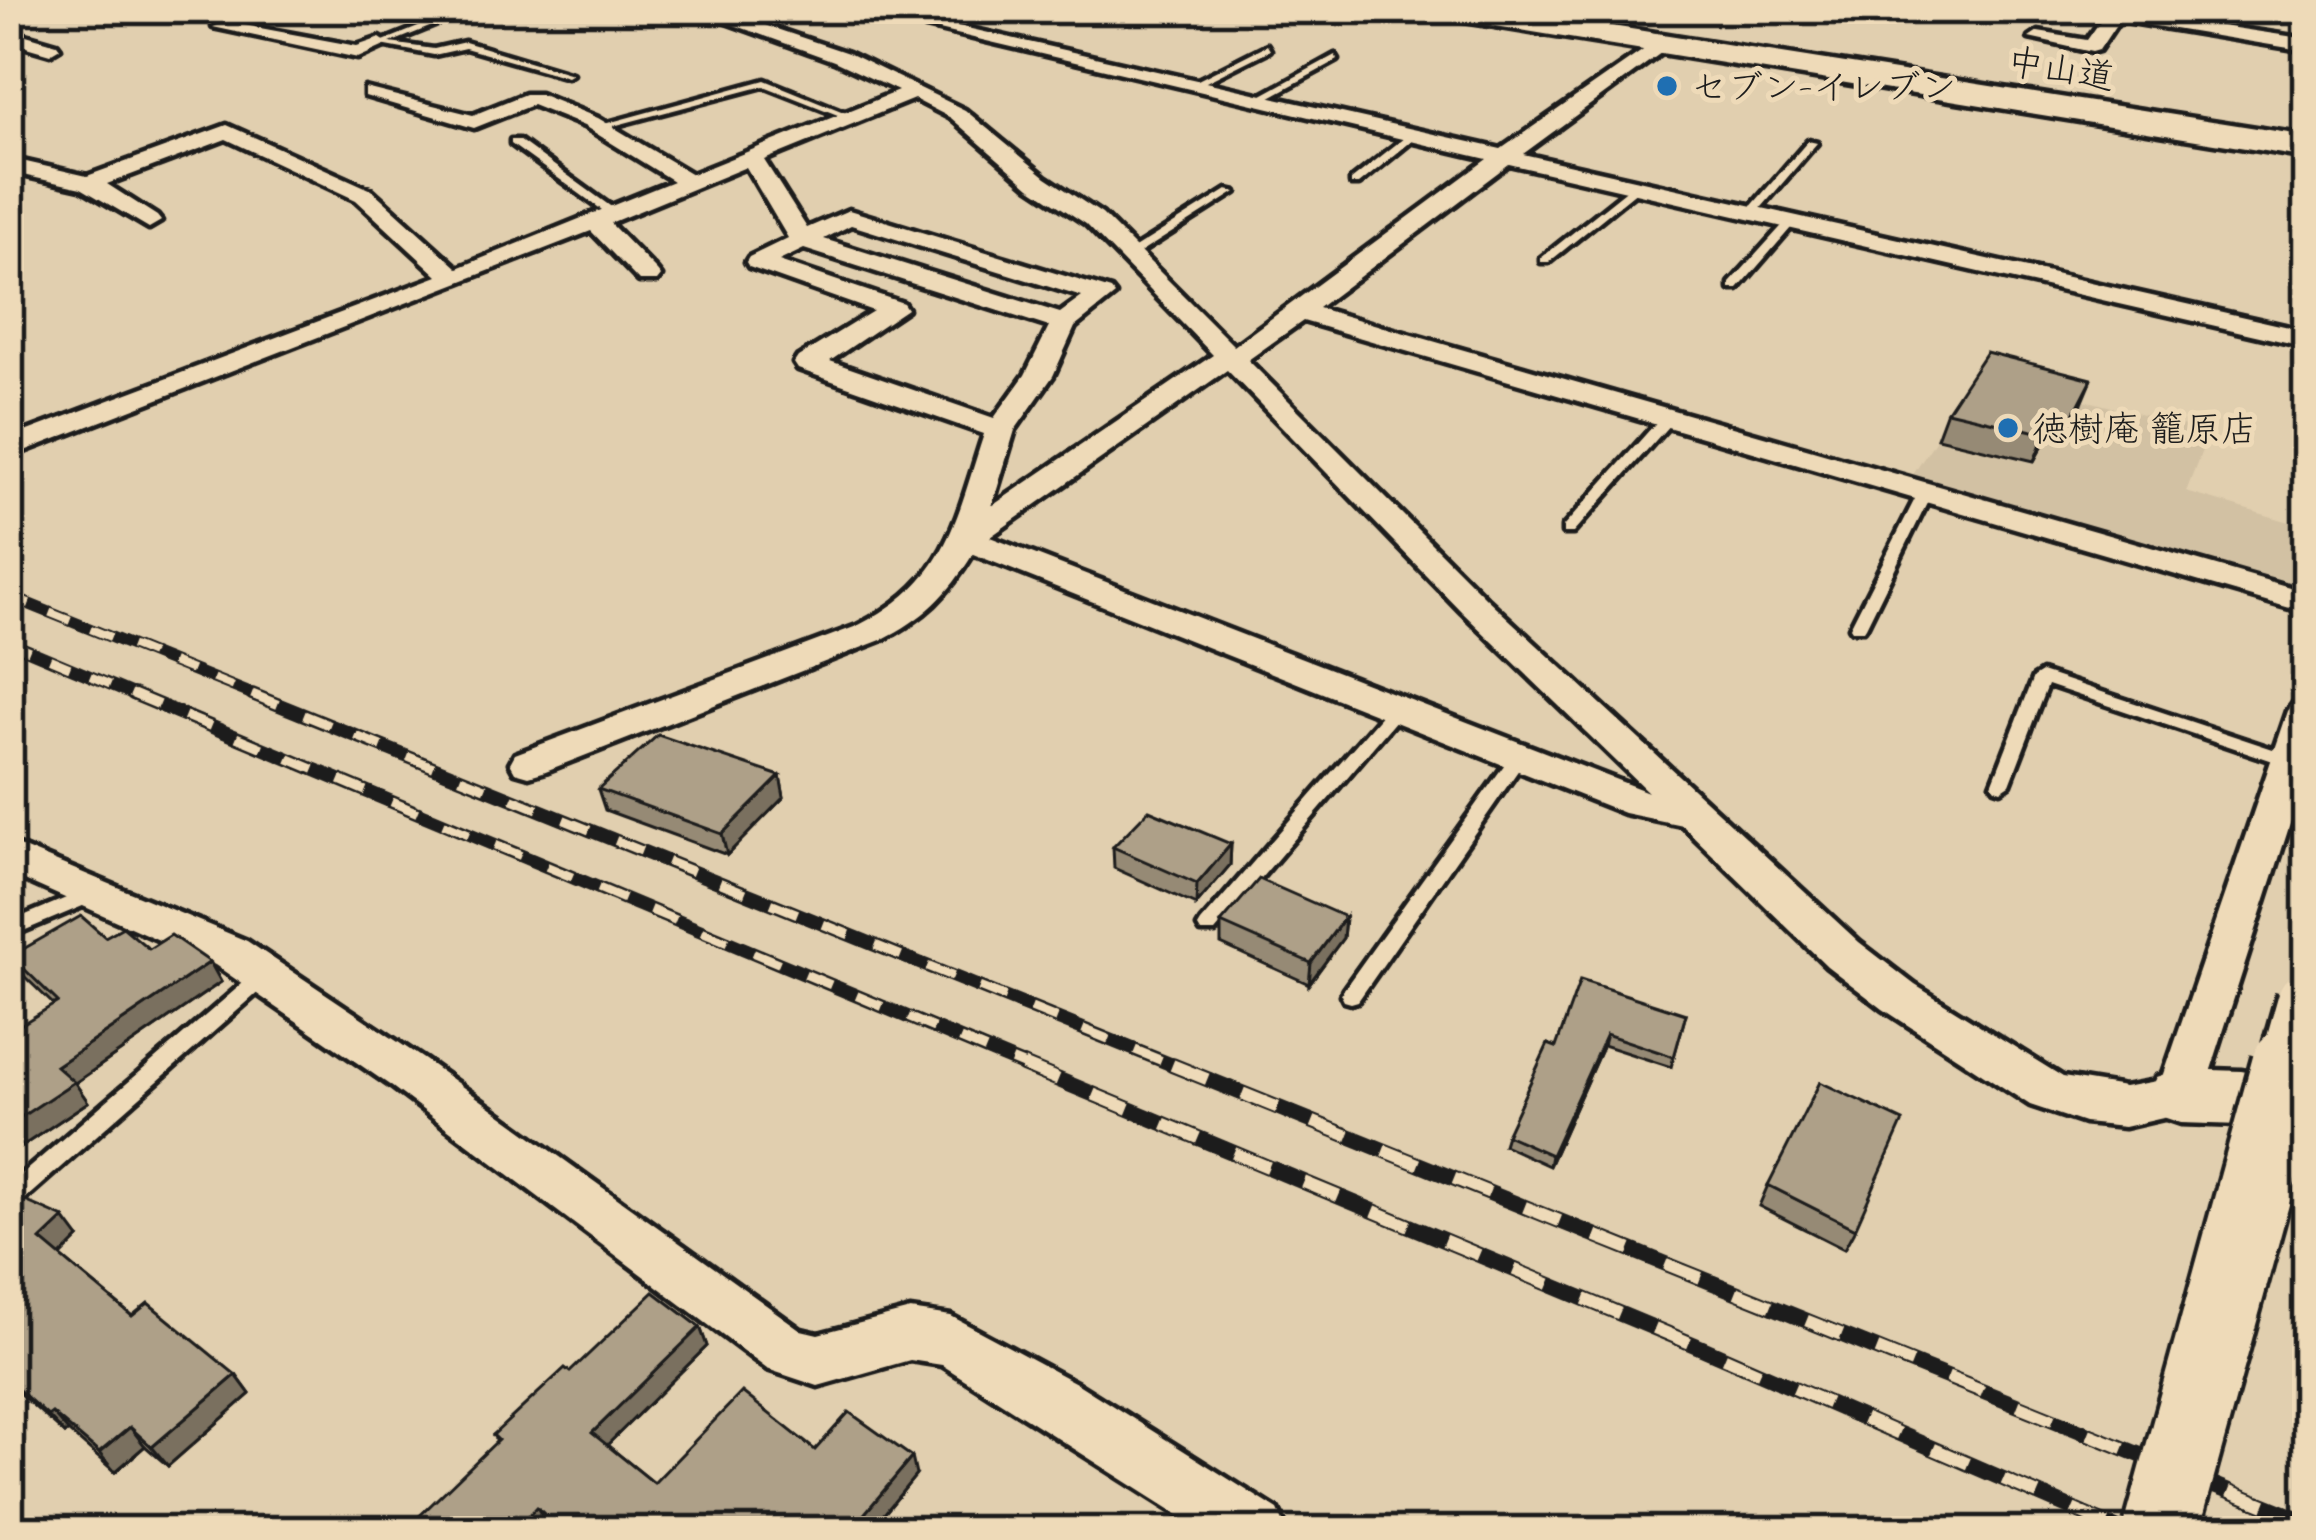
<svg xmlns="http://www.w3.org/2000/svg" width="2316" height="1540" viewBox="0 0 2316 1540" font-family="'Indie Flower','Klee One',sans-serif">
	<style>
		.built { fill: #d2c1a3 }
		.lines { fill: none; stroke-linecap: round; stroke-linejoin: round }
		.lane-casing { stroke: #1c1c1c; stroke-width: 9 }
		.street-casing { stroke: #1c1c1c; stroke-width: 9 }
		.secondary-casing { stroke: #1c1c1c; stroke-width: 9 }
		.highway-casing { stroke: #1c1c1c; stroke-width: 9 }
		.lane { fill: #eedab8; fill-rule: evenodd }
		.street { fill: #eedab8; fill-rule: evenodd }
		.secondary { fill: #eedab8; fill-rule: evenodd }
		.highway { fill: #eedab8; fill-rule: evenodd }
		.rail-far2-casing { stroke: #1c1c1c; stroke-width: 12 }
		.rail-far1-casing { stroke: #1c1c1c; stroke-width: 14 }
		.rail-casing { stroke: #1c1c1c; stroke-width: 16 }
		.rail-far2 { stroke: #eedab8; stroke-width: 8; stroke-dasharray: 22; stroke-linecap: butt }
		.rail-far1 { stroke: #eedab8; stroke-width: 9; stroke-dasharray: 28; stroke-linecap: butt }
		.rail { stroke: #eedab8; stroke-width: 12; stroke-dasharray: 38; stroke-linecap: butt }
		.secondary-bridge-far1-casing { stroke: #1c1c1c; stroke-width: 68; stroke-linecap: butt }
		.secondary-bridge-casing { stroke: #1c1c1c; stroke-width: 82; stroke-linecap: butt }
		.secondary-bridge-far1 { stroke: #eedab8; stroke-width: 58 }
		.secondary-bridge { stroke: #eedab8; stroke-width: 74 }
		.wall { fill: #968a75; stroke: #1c1c1c; stroke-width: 3 }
		.shaded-wall { fill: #7a705f; stroke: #1c1c1c; stroke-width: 3 }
		.building { fill: #aea088; stroke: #1c1c1c; stroke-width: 3 }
		.poi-dot { fill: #1f6fb2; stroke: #eedab8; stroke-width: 4.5 }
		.labels { text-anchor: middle; stroke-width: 10; stroke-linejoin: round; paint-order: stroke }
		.far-street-label { font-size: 36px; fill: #1c1c1c; stroke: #eedab8 }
		.far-poi-label { font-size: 36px; fill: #1c1c1c; stroke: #eedab8; text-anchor: start }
	</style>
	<rect width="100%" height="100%" fill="#e1cfaf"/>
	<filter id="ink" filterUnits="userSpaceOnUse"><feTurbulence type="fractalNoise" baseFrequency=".00833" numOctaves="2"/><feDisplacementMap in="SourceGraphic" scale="24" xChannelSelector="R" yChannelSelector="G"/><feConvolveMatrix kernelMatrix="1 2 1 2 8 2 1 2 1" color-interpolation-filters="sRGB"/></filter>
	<g filter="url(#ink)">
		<path class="built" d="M1979 373 2209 432 2186 492 2307 527V598L1909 481Z"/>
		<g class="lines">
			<defs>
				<path id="lane" d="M463 9H474L390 43 434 49 465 42 572 74 567 77 465 48 434 55 376 44Z
					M794 9H806L759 28 752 26Z
					M1267 45 1270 50 1196 87 1188 85Z
					M1335 55 1338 60 1261 102 1253 100Z
					M765 80 856 117 848 119 764 86 598 130 593 127Z
					M1409 134 1418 136 1359 184H1351V180Z
					M511 140H519L617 211V215H609L511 144Z
					M1808 141 1817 143 1756 214H1748V210Z
					M1634 184 1643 186 1549 262H1541V258Z
					M1227 190 1236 192 1135 256 1125 254Z
					M1788 219 1797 221 1738 289H1730V283Z
					M1667 415 1674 419 1672 422 1573 533H1563V527L1662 416Z
					M1924 491 1931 495 1866 627 1864 630H1852L1850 627 1917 495Z
					M2042 672 2297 757 2300 761 2297 765H2285L2048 685 2010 784 2001 790 1995 788 1992 784 2034 677Z
					M1397 703 1403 704 1406 708 1403 712 1215 932H1201L1198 927 1201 922 1391 704Z
					M1518 752 1527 758 1524 762 1358 1001 1351 1003 1344 1001 1341 995 1344 989 1512 754Z
					M90 888 97 890 100 895 97 900 9 937V922Z
					M264 968 271 971 274 976 271 981 17 1206 9 1209V1185L257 971Z"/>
				<path id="street" d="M257 9H283L244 25 357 46 380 38 389 44 358 58 213 27Z
					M690 9H717L848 53 965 110 1046 177 1102 214 1234 346 1487 159 850 9H883L1501 149 1662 37 1671 43 1669 47 1523 154 2307 331V347L1509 164 1318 308 2307 592V613L1303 321 1248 360 1486 598 1859 942 1915 985 2063 1077 2124 1087 2162 1080 2288 711 2294 703 2307 699V771L2198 1110 2124 1127 2084 1123 2030 1105 1883 1009 1827 966 1682 825 1624 813 973 554C948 595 925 618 881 640L543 772 529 776 515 772 510 763 515 754 857 626C948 580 954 525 984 434L798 369 794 363 798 357 873 311 749 267 746 262 749 257 788 238 746 167 610 223 657 271 661 276 657 281H639L591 231 9 457V438L438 276 356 200 226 139 107 184 157 216 161 221 149 228 81 188 9 172V158L87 176 227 125 372 190 458 268 673 181 584 126 532 105 474 128 365 96V88L473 115 525 94H539L598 118 692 174 898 91 834 61ZM914 99 951 118 1030 187 1086 224 1213 355 992 506 1015 430 1053 376 1075 327 1115 295 1111 290 849 210 807 228 764 160ZM851 225 1082 297 1060 313 824 239ZM804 249 1049 327 1025 375 994 418 830 361 907 309 903 303 779 261ZM1227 370 1462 612 1648 792 990 537Z
					M2109 9 2307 39V51L2119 20 2099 50 2092 52 2029 38 2038 32 2087 40Z
					M9 30 57 44 60 48 50 54 9 42Z
					M9 842 247 941 425 1060 801 1330 818 1334 910 1310 951 1316 1078 1384 1278 1510 1287 1531H1204L942 1365 910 1360 818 1386 767 1369 391 1086 215 965 9 873Z"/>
				<path id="secondary" d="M2181 1069 2241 1071 2307 1082V1136L2241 1125 2181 1123 2157 1115 2148 1096 2157 1077Z"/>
				<path id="highway" d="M1431 9H1504L2307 136V158L1446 18Z"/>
			</defs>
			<use href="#lane" class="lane-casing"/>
			<use href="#street" class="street-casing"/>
			<use href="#secondary" class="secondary-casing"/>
			<use href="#highway" class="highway-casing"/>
			<use href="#lane" class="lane"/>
			<use href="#street" class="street"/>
			<use href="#secondary" class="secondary"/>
			<use href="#highway" class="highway"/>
			<defs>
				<path id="rail-far2" d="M9 596 259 697
					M9 642 140 697"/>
				<path id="rail-far1" d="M133 694 1030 1068
					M252 694 1180 1068"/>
				<path id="rail" d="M1023 1065 1695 1345 2123 1531
					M1172 1065 2307 1522"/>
			</defs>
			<use href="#rail-far2" class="rail-far2-casing"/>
			<use href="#rail-far1" class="rail-far1-casing"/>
			<use href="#rail" class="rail-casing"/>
			<use href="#rail-far2" class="rail-far2"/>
			<use href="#rail-far1" class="rail-far1"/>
			<use href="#rail" class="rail"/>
			<defs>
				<path id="secondary-bridge-far1" d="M2288 1068 2307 1000"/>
				<path id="secondary-bridge" d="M2161 1531 2289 1065"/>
			</defs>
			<use href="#secondary-bridge-far1" class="secondary-bridge-far1-casing"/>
			<use href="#secondary-bridge" class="secondary-bridge-casing"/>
			<use href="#secondary-bridge-far1" class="secondary-bridge-far1"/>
			<use href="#secondary-bridge" class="secondary-bridge"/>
		</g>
		<path class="wall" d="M2081 405 2063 441 2047 437 2034 461 1937 438 1947 411Z
			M780 776 784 797 727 855 605 810 598 789Z
			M1231 844 1230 865 1196 905 1114 868 1113 847Z
			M1345 917 1343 938 1309 984 1221 944V923Z
			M105 937 149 949 210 962 221 982 75 1083 88 1102 9 1155 54 1005 24 976 11 956Z
			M1686 1014 1671 1067 1603 1045 1549 1166 1503 1145 1506 1135 1556 1047Z
			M1768 1185 1855 1229 1844 1249 1759 1206Z
			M9 1194 79 1238 60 1256 132 1316 236 1375 250 1394 168 1466 145 1446 115 1472 68 1431 65 1434 9 1384Z
			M700 1327 707 1346 607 1445 654 1483 815 1450 916 1475 870 1531H553L547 1525 493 1435 570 1372Z"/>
		<path class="shaded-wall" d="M2092 379 2081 405 2063 441 2074 414Z
			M2058 410 2047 437 2034 461 2045 434Z
			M780 776 784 797 727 855 722 834Z
			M1231 844 1230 865 1196 905 1197 884Z
			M1345 917 1343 938 1309 984 1311 963Z
			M210 962 221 982 75 1083 88 1102 9 1155V1125L56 1066Z
			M1606 1034 1603 1045 1549 1166 1551 1155Z
			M64 1218 79 1238 57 1260 41 1240Z
			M700 1327 707 1346 601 1451 592 1433Z
			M236 1375 250 1394 168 1466 152 1447Z
			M52 1413 68 1431 65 1434 48 1416Z
			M130 1427 145 1446 115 1472 99 1453Z
			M912 1457 916 1475 870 1531H850Z
			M537 1507 547 1525 541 1531H514Z"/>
		<path class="building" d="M1986 352 2092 379 2074 414 2058 410 2045 434 1947 411Z
			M658 735 780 776 722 834 598 789Z
			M1149 810 1231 844 1197 884 1113 847Z
			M1259 879 1345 917 1311 963 1221 923Z
			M81 916 105 937 123 927 149 949 171 935 210 962 56 1066 74 1082 9 1125V1032L58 1002 11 956Z
			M1580 980 1686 1014 1674 1057 1606 1034 1551 1155 1506 1135 1548 1044 1556 1047Z
			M1820 1082 1903 1121 1855 1229 1768 1185Z
			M9 1194 64 1218 41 1240 132 1316 148 1303 236 1375 152 1447 130 1427 99 1453 52 1413 48 1416 9 1381Z
			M654 1292 700 1327 592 1433 654 1483 742 1392 815 1450 849 1412 912 1457 850 1531H562L537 1507 514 1531H404L498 1440 493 1435 565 1368 570 1372Z"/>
	</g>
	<g class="poi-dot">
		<circle cx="1667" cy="86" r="12"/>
		<circle cx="2008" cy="428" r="12"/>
	</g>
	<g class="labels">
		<g class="far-street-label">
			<text transform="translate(2061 68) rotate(9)" y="13">中山道</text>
		</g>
		<g class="far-poi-label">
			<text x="1691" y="99">セブン-イレブン</text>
			<text x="2032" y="441">徳樹庵 籠原店</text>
		</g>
	</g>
	<rect width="2316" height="1540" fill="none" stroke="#eedab8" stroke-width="48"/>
	<rect x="24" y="24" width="2268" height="1492" fill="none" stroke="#1c1c1c" stroke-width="4.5" filter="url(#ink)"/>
</svg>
